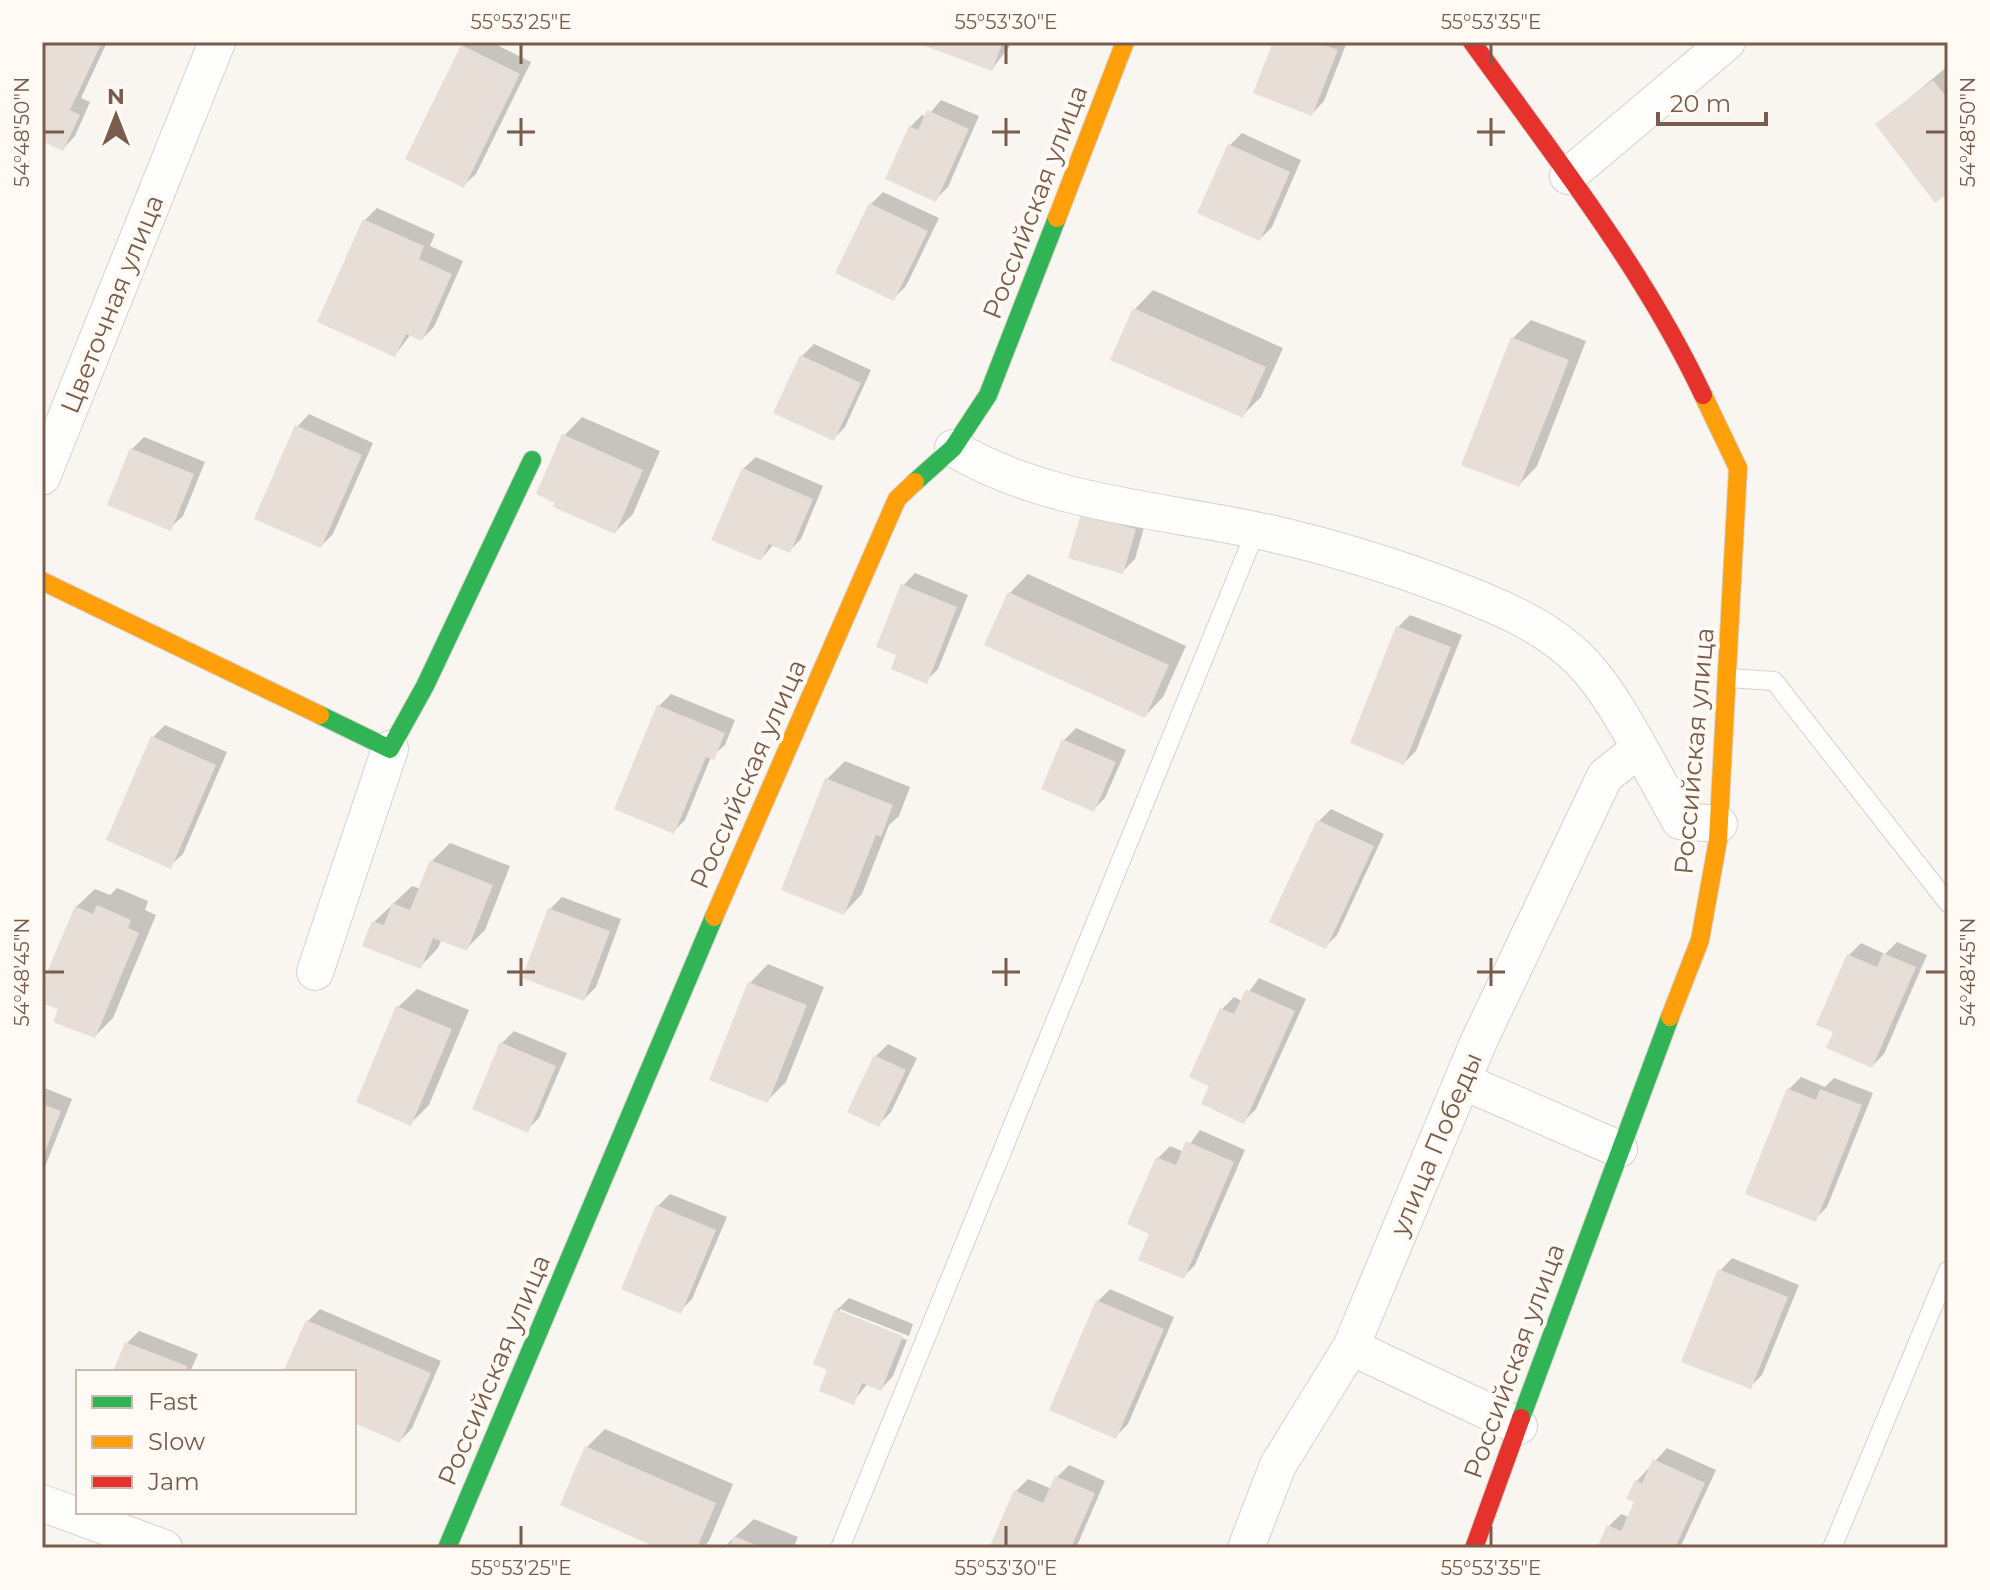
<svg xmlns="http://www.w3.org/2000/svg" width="1990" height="1590" viewBox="0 0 1990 1590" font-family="Montserrat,sans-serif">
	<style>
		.shadow { fill: #0003 }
		.building { fill: #e6ded7 }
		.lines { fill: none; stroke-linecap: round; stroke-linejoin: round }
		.lane-casing { stroke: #d7d1cb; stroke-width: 20 }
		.street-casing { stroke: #d7d1cb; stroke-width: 38 }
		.fast-casing { stroke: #d9d2cb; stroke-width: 20 }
		.slow-casing { stroke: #d9d2cb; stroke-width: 20 }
		.jam-casing { stroke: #d9d2cb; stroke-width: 20 }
		.lane { stroke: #fefefd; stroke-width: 18 }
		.street { stroke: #fefefd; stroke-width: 36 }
		.fast { stroke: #30b455; stroke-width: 18 }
		.slow { stroke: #ff9f0a; stroke-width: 18 }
		.jam { stroke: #e5322d; stroke-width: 18 }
		.ticks { fill: none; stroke: #7a5c4d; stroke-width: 3 }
		.labels { text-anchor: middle; stroke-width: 8; stroke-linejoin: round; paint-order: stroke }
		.street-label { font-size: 26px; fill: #7a5c4d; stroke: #fffaf3 }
		.neatline { fill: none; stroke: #7a5c4d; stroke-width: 3 }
		.ticks-label { font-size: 20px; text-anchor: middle; fill: #7a5c4d }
	</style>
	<rect width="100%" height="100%" fill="#f9f5f0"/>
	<path class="shadow" d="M42 42H107L81 98 90 102 75 136 63 149 42 139Z
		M467 42H491L531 62 476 174 463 186V46Z
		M927 42H1013L992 69Z
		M1275 42H1347L1324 101 1312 114Z
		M1948 66V191L1877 125Z
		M941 100 979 116 948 187 936 199 910 127 922 115 927 117Z
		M1242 133 1301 160 1272 227 1260 239 1230 145Z
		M883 192 939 218 906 286 894 298 871 204Z
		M377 208 435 234 430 246 463 261 434 327 422 339 411 334 395 355 365 220Z
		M1153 290 1283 348 1261 397 1242 416 1135 309Z
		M1531 320 1586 341 1537 466 1519 485 1513 338Z
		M814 344 871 370 845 427 833 439 802 356Z
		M309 414 373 443 333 534 321 546 297 427Z
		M582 417 660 451 633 514 615 532 558 502 564 436Z
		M144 437 205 462 183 516 170 528 132 449Z
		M756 457 823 486 801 539 789 551 774 544 761 559 743 469Z
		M1095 503 1147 517 1135 559 1123 571Z
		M915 573 968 595 938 669 926 681 899 654 903 586Z
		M1028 574 1186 646 1163 697 1145 716 987 644 1010 593Z
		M1410 615 1462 635 1416 751 1404 763 1352 742 1398 627Z
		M671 694 735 720 725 745 711 757 685 820 673 832 659 706Z
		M165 725 227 752 183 854 170 866 153 737Z
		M1076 728 1126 750 1105 798 1093 810 1064 740Z
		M845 761 910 787 899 816 889 825 862 894 844 913 827 779Z
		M1331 809 1384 834 1337 935 1325 947 1319 821Z
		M450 843 510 866 485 930 467 948 442 939 438 948 420 967 374 922 412 886 421 889 432 861Z
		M117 888 148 901 145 910 156 915 113 1018 95 1036 61 1008 42 1000V989L76 907 95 889 110 895Z
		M562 897 621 919 596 987 584 999 550 909Z
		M1897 942 1927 955 1884 1054 1872 1066 1836 1031 1849 955 1861 943 1885 954Z
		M768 964 824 987 786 1082 768 1100 750 983Z
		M1259 978 1306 999 1256 1109 1244 1121 1212 1085 1222 1009 1234 997 1242 1001Z
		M417 989 469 1010 429 1105 411 1123 398 1007Z
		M514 1031 567 1053 539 1118 527 1130 502 1043Z
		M888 1044 917 1058 891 1112 879 1124 876 1056Z
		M1801 1077 1825 1087 1834 1078 1873 1093 1827 1207 1815 1219 1789 1089Z
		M42 1087 72 1099 42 1174Z
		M1200 1130 1245 1150 1195 1265 1183 1277 1152 1233 1158 1158 1170 1146 1184 1152Z
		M670 1194 727 1217 692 1299 680 1311 658 1206Z
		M1732 1258 1799 1285 1762 1375 1750 1387 1720 1271Z
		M1110 1289 1174 1317 1128 1424 1116 1436 1098 1301Z
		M849 1298 913 1324 909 1336 840 1309V1313L907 1340 893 1376 881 1389 868 1383 853 1402 830 1369 837 1310Z
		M320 1309 441 1361 412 1428 400 1441 354 1421V1372H286L308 1321Z
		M139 1331 198 1354 190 1372H115L127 1343Z
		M605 1429 733 1484 709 1541 702 1548H663L587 1447Z
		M1667 1448 1716 1470 1680 1548H1599L1609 1526 1621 1514 1629 1517 1636 1501V1482Z
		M1069 1465 1105 1481 1076 1548H991L1016 1491 1028 1479 1052 1489 1057 1477Z
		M754 1519 798 1537 793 1548H723Z"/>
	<path class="building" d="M42 42H102L70 110 80 115 63 151 42 141Z
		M925 42H1003L992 71 923 45Z
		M1273 42H1317L1338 50 1312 116 1253 93Z
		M461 45 520 74 464 188 405 159Z
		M1933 80 1948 99V193L1935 203 1875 124Z
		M927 110 969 129 936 202 885 179 909 126 918 130Z
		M1228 144 1290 172 1260 241 1197 213Z
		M869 203 928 231 894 301 835 273Z
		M363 219 424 246 419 259 452 274 422 341 406 334 395 357 317 322Z
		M1133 308 1266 367 1243 418 1110 360Z
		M1511 337 1569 360 1519 487 1461 465Z
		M800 355 861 383 834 441 773 413Z
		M295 425 362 455 321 548 254 519Z
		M562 434 643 470 615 534 553 507 555 503 536 494Z
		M130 448 194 474 171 531 107 505Z
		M742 468 813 499 790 553 769 544 761 561 711 540Z
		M1081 514 1136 529 1123 574 1068 558Z
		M901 584 957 607 927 684 891 669 896 655 876 647Z
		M1008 592 1169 665 1145 718 984 645Z
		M1396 626 1451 647 1404 765 1350 743Z
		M657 705 725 733 714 760 706 757 674 834 614 809Z
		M151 736 216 765 171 869 106 840Z
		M1062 739 1116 762 1094 812 1041 789Z
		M825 778 893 805 881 837 876 835 844 915 781 890Z
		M1317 820 1374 846 1326 949 1269 922Z
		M430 860 493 885 467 951 433 938 421 969 362 946 372 921 384 925 392 903 410 910Z
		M97 905 131 920 128 928 139 933 95 1038 53 1022 58 1009 42 1003V984L75 906 93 914Z
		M548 908 610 931 584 1001 522 978Z
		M1883 953 1916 967 1872 1068 1826 1048 1833 1032 1816 1025 1847 954 1877 967Z
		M748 982 807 1005 768 1103 709 1080Z
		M1246 989 1295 1011 1244 1124 1201 1104 1209 1086 1189 1077 1220 1008 1234 1014Z
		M396 1006 452 1029 411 1126 356 1102Z
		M500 1042 556 1066 528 1133 472 1109Z
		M874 1055 906 1070 879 1127 847 1112Z
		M1787 1088 1816 1100 1820 1089 1862 1105 1816 1222 1745 1194Z
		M42 1104 61 1111 42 1159Z
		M1186 1141 1234 1162 1184 1279 1138 1260 1149 1234 1127 1224 1156 1157 1176 1165Z
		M656 1205 716 1230 681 1314 621 1289Z
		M1718 1269 1788 1297 1751 1389 1681 1362Z
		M1096 1300 1164 1329 1116 1439 1049 1410Z
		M835 1309 903 1336 881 1391 862 1383 854 1405 819 1391 827 1370 813 1364Z
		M306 1320 431 1373 400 1443 354 1423V1372H283Z
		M125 1342 187 1366 185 1372H113Z
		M585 1446 716 1503 697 1548H658L560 1505Z
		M1653 1459 1705 1483 1675 1548H1597L1607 1525 1621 1531 1634 1502 1626 1499 1635 1480 1642 1483Z
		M1055 1476 1095 1493 1071 1548H989L1014 1490 1043 1503Z
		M734 1536 763 1548H729Z"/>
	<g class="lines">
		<defs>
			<path id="lane" d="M1729 678 1774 681 1948 903
				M840 1548 1256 530
				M1832 1548 1948 1270"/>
			<path id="street" d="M1568 176 1727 42
				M953 448C1042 502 1155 509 1255 530 1322 544 1387 564 1451 588 1501 607 1555 629 1590 671 1622 709 1654 776 1680 821L1719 824
				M42 477 217 42
				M315 972 390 749
				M1462 1081 1619 1149
				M1351 1347 1519 1426
				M42 1503 164 1548
				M1246 1548 1278 1465 1351 1347 1478 1043 1605 776 1639 749"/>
			<path id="fast" d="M915 482 953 448 988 395 1057 218
				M320 715 390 749 425 686 532 460
				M1521 1418 1670 1017
				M447 1548 714 917"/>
			<path id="slow" d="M1057 218 1125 42
				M42 581 320 715
				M714 917 897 499 915 482
				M1670 1017 1700 940 1718 840 1738 468 1703 395"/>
			<path id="jam" d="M1472 42C1554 156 1643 268 1703 395
				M1474 1548 1521 1418"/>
		</defs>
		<use href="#lane" class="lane-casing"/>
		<use href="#street" class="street-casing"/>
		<use href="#fast" class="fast-casing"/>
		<use href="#slow" class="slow-casing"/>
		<use href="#jam" class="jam-casing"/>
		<use href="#lane" class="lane"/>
		<use href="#street" class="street"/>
		<use href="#fast" class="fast"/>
		<use href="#slow" class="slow"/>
		<use href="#jam" class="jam"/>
	</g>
	<path class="ticks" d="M521 44V64M1006 44V64M1491 44V64M521 118V146M1006 118V146M1491 118V146M44 132H64M507 132H535M992 132H1020M1477 132H1505M1926 132H1946M521 958V986M1006 958V986M1491 958V986M44 972H64M507 972H535M992 972H1020M1477 972H1505M1926 972H1946M521 1526V1546M1006 1526V1546M1491 1526V1546"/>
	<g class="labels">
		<g class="street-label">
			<text transform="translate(1035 202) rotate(-69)" y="9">Российская улица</text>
			<text transform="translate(112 304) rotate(-68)" y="9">Цветочная улица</text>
			<text transform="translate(1694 751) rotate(-85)" y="9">Российская улица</text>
			<text transform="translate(748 774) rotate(-66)" y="9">Российская улица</text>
			<text transform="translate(1436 1144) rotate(-67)" y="9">улица Победы</text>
			<text transform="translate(1514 1361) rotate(-70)" y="9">Российская улица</text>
			<text transform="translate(494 1370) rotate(-67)" y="9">Российская улица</text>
		</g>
	</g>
	<rect width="1990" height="1590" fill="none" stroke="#fffaf3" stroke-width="88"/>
	<rect x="76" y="1370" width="280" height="144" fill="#fffaf3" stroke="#cabbb1" stroke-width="2"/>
	<rect x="92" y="1396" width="40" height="12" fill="#30b455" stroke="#cabbb1" stroke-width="2"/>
	<text x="148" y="1410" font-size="24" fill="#7a5c4d">Fast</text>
	<rect x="92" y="1436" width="40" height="12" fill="#ff9f0a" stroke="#cabbb1" stroke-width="2"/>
	<text x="148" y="1450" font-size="24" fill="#7a5c4d">Slow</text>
	<rect x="92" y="1476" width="40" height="12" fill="#e5322d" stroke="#cabbb1" stroke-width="2"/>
	<text x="148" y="1490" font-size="24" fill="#7a5c4d">Jam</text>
	<g transform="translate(116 116)" stroke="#fffaf3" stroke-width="6" paint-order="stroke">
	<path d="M0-6L14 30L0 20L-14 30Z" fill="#7a5c4d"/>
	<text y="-12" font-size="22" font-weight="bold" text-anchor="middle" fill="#7a5c4d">N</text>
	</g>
	<path d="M1658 112v12h108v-12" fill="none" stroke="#7a5c4d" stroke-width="4"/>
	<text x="1670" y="112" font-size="24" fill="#7a5c4d" stroke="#fffaf3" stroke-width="6" paint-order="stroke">20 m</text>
	<rect x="44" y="44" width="1902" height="1502" class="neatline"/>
	<g class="ticks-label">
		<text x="521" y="29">55°53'25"E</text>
		<text x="1006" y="29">55°53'30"E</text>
		<text x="1491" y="29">55°53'35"E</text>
		<text transform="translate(22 132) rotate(-90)" y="7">54°48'50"N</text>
		<text transform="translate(1968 132) rotate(-90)" y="7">54°48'50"N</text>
		<text transform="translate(22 972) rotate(-90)" y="7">54°48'45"N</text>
		<text transform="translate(1968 972) rotate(-90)" y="7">54°48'45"N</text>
		<text x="521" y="1575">55°53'25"E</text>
		<text x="1006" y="1575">55°53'30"E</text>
		<text x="1491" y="1575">55°53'35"E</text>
	</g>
</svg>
